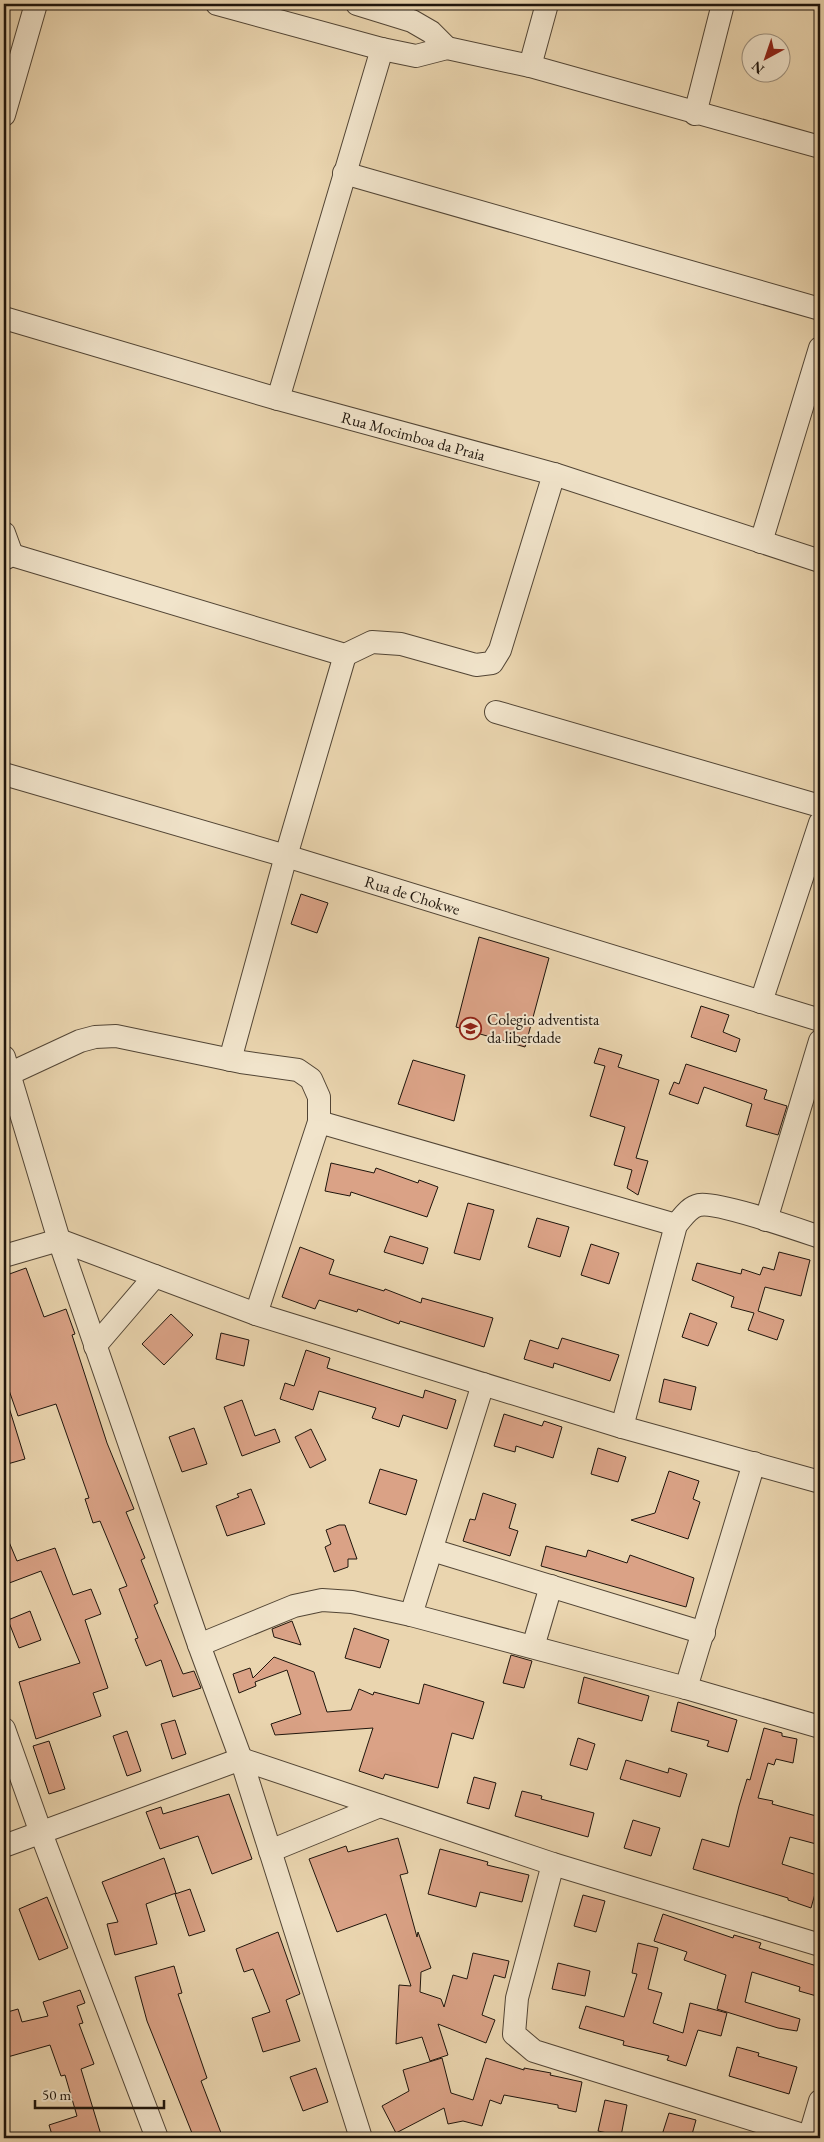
<svg xmlns="http://www.w3.org/2000/svg" width="824" height="2142" viewBox="0 0 824 2142" font-family="'EB Garamond',serif">
	<style>
		.building { fill: #daa286; stroke: #1f150c }
		.lines { fill: none; stroke-linecap: round; stroke-linejoin: round }
		.minor-casing { stroke: #524535; stroke-width: 24 }
		.minor { stroke: #f1e4cb; stroke-width: 22 }
		.labels { text-anchor: middle; stroke-width: 4; stroke-linejoin: round; paint-order: stroke }
		.street-label { font-size: 16px; fill: #1f150c; stroke: #f1e4cb }
		.poi-label { font-size: 16px; fill: #1f150c; stroke: #f1e4cb; text-anchor: start }
	</style>
	<rect width="100%" height="100%" fill="#ead5af"/>
	<filter id="stains"><feTurbulence type="fractalNoise" baseFrequency=".004" numOctaves="4"/><feColorMatrix values="0 0 0 0 .2 0 0 0 0 .09 0 0 0 0 .02 0 0 0 .5 -.17"/></filter>
	<radialGradient id="worn" r=".72"><stop offset=".6" stop-color="#630" stop-opacity="0"/><stop offset="1" stop-color="#630" stop-opacity=".3"/></radialGradient>
	<path class="building" d="M301 894 328 903 317 933 291 924Z
		M479 937 549 958 525 1047 456 1027Z
		M701 1006 729 1015 723 1032 740 1039 736 1052 691 1037Z
		M599 1048 622 1055 618 1067 659 1080 636 1158 648 1161 638 1195 627 1188 632 1170 614 1165 625 1127 590 1116 605 1066 594 1063Z
		M413 1060 465 1075 454 1121 398 1104Z
		M686 1064 767 1090 764 1099 787 1106 778 1135 746 1126 752 1104 704 1087 698 1104 669 1094 674 1082 679 1084Z
		M331 1163 374 1173 376 1168 418 1183 419 1180 438 1187 427 1217 351 1192 350 1196 325 1191Z
		M468 1203 494 1210 480 1260 454 1253Z
		M537 1218 569 1227 560 1257 528 1247Z
		M390 1236 428 1248 423 1264 384 1252Z
		M591 1244 619 1253 609 1284 581 1275Z
		M300 1247 334 1260 329 1274 384 1291 385 1289 421 1303 422 1298 493 1318 484 1347 400 1321 399 1324 358 1309 357 1312 319 1300 315 1309 282 1297Z
		M779 1252 810 1260 801 1296 765 1287 758 1311 784 1320 777 1340 748 1330 754 1313 731 1307 734 1297 692 1280 697 1263 741 1274 742 1269 760 1275 763 1267 774 1270Z
		M26 1268 44 1317 66 1309 75 1334 72 1335 107 1443 134 1509 126 1512 145 1558 141 1560 158 1603 154 1605 183 1674 194 1671 201 1688 173 1697 161 1660 146 1666 135 1639 138 1638 119 1589 127 1586 100 1521 93 1523 85 1499 89 1498 56 1404 18 1416 4 1376V1276Z
		M690 1313 717 1323 708 1346 682 1337Z
		M171 1314 193 1335 164 1365 142 1344Z
		M221 1333 249 1340 244 1366 216 1359Z
		M562 1338 619 1355 610 1381 554 1363 553 1368 524 1359 530 1340 558 1349Z
		M306 1350 330 1358 327 1368 423 1398 425 1390 456 1400 447 1429 403 1415 399 1427 372 1418 376 1408 319 1391 313 1410 280 1399 285 1383 294 1386Z
		M664 1379 696 1387 691 1410 659 1402Z
		M242 1400 255 1436 275 1429 280 1442 242 1456 224 1407Z
		M7 1401 25 1459 4 1465V1402Z
		M504 1414 542 1426 544 1421 562 1427 553 1458 516 1446 515 1452 494 1446Z
		M194 1428 207 1464 182 1472 169 1437Z
		M311 1429 326 1460 310 1468 295 1437Z
		M598 1448 626 1457 618 1482 591 1474Z
		M380 1469 417 1480 406 1515 369 1503Z
		M669 1471 699 1481 693 1499 700 1502 688 1539 631 1520 655 1513Z
		M251 1489 265 1524 227 1536 216 1506 239 1497 237 1494Z
		M483 1493 516 1504 509 1528 518 1531 510 1556 463 1541 470 1519 475 1520Z
		M339 1525H345L357 1559H348V1567L334 1572 325 1547 331 1544 326 1530Z
		M4 1530 17 1561 55 1548 73 1595 91 1589 101 1614 85 1620 108 1688 93 1693 101 1716 36 1739 19 1682 80 1663 41 1571 4 1585Z
		M546 1546 586 1557 588 1550 627 1563 630 1555 694 1578 686 1607 541 1566Z
		M30 1611 41 1640 19 1648 8 1620Z
		M292 1621 301 1645 274 1637 272 1629Z
		M354 1628 389 1640 380 1668 345 1658Z
		M511 1655 532 1661 524 1688 503 1683Z
		M274 1657 314 1672 327 1712 351 1710 359 1689 373 1695 374 1692 419 1704 424 1684 484 1702 473 1739 452 1733 438 1788 385 1774 383 1779 359 1771 373 1728 275 1735 271 1724 301 1714 287 1670 255 1682 256 1686 239 1693 233 1674 250 1668 253 1678Z
		M584 1677 649 1696 642 1721 578 1703Z
		M678 1702 737 1720 728 1752 707 1746 709 1741 671 1731Z
		M175 1720 186 1754 172 1759 161 1724Z
		M764 1728 782 1733V1736L797 1739 793 1763 776 1759 774 1765 768 1763 758 1798 773 1801 772 1804 820 1817V1845L790 1837 782 1864 820 1876 811 1908 788 1900V1898L693 1869 702 1839 729 1847 739 1806 747 1779 750 1780Z
		M127 1731 141 1771 127 1776 113 1736Z
		M578 1738 595 1744 587 1770 570 1765Z
		M49 1741 65 1789 49 1794 33 1746Z
		M626 1760 668 1773 669 1768 687 1774 680 1797 620 1779Z
		M474 1777 496 1783 489 1809 467 1803Z
		M522 1791 542 1796 541 1799 594 1813 588 1837 515 1816Z
		M229 1794 252 1859 212 1874 198 1836 160 1849 146 1812 161 1807 163 1814Z
		M633 1820 660 1828 651 1856 624 1848Z
		M398 1838 408 1873 400 1875 417 1937 418 1932 431 1968 421 1972 420 1992 441 1999 444 2007 453 1975 467 1979 473 1953 509 1961 505 1978 494 1975 482 2015 495 2020 486 2043 438 2024 448 2055 430 2061 422 2037 396 2044 399 1985 411 1986 386 1914 337 1932 309 1859 346 1846 348 1852Z
		M440 1849 488 1862 487 1865 529 1875 522 1902 480 1892 476 1907 428 1894Z
		M164 1858 176 1893 146 1904 157 1944 115 1955 107 1924 118 1922 102 1882Z
		M190 1889 205 1931 189 1936 175 1894Z
		M583 1895 605 1901 596 1932 574 1926Z
		M47 1897 68 1948 39 1960 19 1909Z
		M663 1914 733 1938 734 1935 761 1943 759 1948 820 1967V1997L799 1991 800 1987 752 1972 745 2002 800 2019 797 2031 778 2028 717 2009 726 1975 684 1960 687 1952 654 1941Z
		M278 1932 300 1994 286 2000 300 2041 263 2052 252 2018 270 2012 253 1969 244 1972 236 1949Z
		M638 1943 658 1948 648 1989 662 1993 653 2023 683 2033 690 2003 727 2013 721 2036 698 2030 686 2066 667 2060 669 2056 623 2045 624 2041 579 2028 586 2006 624 2017 637 1974 632 1973Z
		M558 1963 590 1971 585 1996 552 1989Z
		M174 1966 182 1993 178 1994 207 2078 201 2081 223 2138H194L147 2021 135 1977Z
		M80 1990 85 2003 77 2006 83 2023 79 2024 94 2064 81 2069 102 2138H53L49 2125 77 2116 65 2075 61 2076 50 2045 4 2058V2013L18 2009 22 2022 48 2016 43 2002Z
		M737 2047 759 2053 758 2056 797 2067 789 2094 729 2076Z
		M442 2058 451 2093 473 2100 486 2058 524 2070V2068L551 2073 550 2075 582 2082 576 2112 558 2108V2105L504 2095 501 2104 490 2100 482 2126 463 2121 448 2124 444 2108 396 2133 382 2106 409 2091 403 2070Z
		M316 2068 328 2102 303 2111 290 2077Z
		M605 2100 627 2105 621 2136 598 2131Z
		M669 2113 696 2120 691 2138H661Z"/>
	<g class="lines">
		<defs>
			<g id="minor">
				<path d="M217 4 382 49 416 56 447 48 530 66 820 147"/>
				<path d="M357 4 412 21 431 32 447 48"/>
				<path d="M530 66 547 4"/>
				<path d="M695 114 723 4"/>
				<path d="M4 115 36 4"/>
				<path d="M344 173 820 309"/>
				<path id="s1" d="M4 318 278 399 554 474 820 561"/>
				<path d="M278 399 382 49"/>
				<path d="M4 533 12 555"/>
				<path d="M761 542 820 348"/>
				<path d="M4 559 12 555 345 655 372 642 401 644 476 665 492 663 500 650 554 474"/>
				<path d="M496 712 820 806"/>
				<path id="s2" d="M4 774 286 856 820 1020"/>
				<path d="M761 1002 820 823"/>
				<path d="M4 1057 59 1240 199 1645 241 1759 361 2138"/>
				<path d="M230 1060 286 856 345 655"/>
				<path d="M9 1074 80 1041 95 1037 116 1036 241 1062 298 1070 311 1079 319 1097V1122L256 1314"/>
				<path d="M319 1122 676 1225"/>
				<path d="M766 1220 820 1041"/>
				<path d="M4 1256 59 1240 256 1314 622 1427 820 1482"/>
				<path d="M95 1346 155 1276"/>
				<path d="M622 1427 676 1225C683 1217 689 1207 699 1205 716 1201 799 1230 820 1237"/>
				<path d="M432 1550 704 1633"/>
				<path d="M411 1615 483 1384"/>
				<path d="M199 1645 294 1606 322 1600 352 1602 411 1615 686 1688 820 1727"/>
				<path d="M533 1647 551 1586"/>
				<path d="M686 1688 754 1463"/>
				<path d="M4 1729 41 1833 157 2138"/>
				<path d="M4 1846 241 1759 553 1864 820 1945"/>
				<path d="M270 1851 380 1806"/>
				<path d="M553 1864 517 1998 514 2034 534 2051 809 2137"/>
				<path d="M809 2138 820 2101"/>
			</g>
		</defs>
		<use href="#minor" class="minor-casing"/>
		<use href="#minor" class="minor"/>
	</g>
	<defs>
		<symbol id="school-ring" viewBox="-11 -11 22 22"><circle r="9.5" fill="#f1e4cb" stroke="#8f2418" stroke-width="1.5"/><path d="M0-5L7-2L0 1L-7-2ZM-4 1L0 2.5L4 1V4Q0 6-4 4Z" fill="#8f2418"/></symbol>
	</defs>
	<g fill-rule="evenodd">
		<use href="#school-ring" x="458" y="1016" width="25" height="25"/>
	</g>
	<g class="labels">
		<g class="street-label">
			<text dy="6" stroke="none"><textPath href="#s1" startOffset="426">Rua Mocimboa da Praia</textPath></text>
			<text dy="6" stroke="none"><textPath href="#s2" startOffset="426">Rua de Chokwe</textPath></text>
		</g>
		<g class="poi-label">
			<text x="487" y="1025">Colegio adventista<tspan x="487" dy="18">da liberdade</tspan></text>
		</g>
	</g>
	<rect width="824" height="2142" fill="none" stroke="#ead5af" stroke-width="20"/>
	<rect x="5" y="5" width="814" height="2132" fill="none" stroke="#1f150c" stroke-width="2.5"/>
	<rect x="10" y="10" width="804" height="2122" fill="none" stroke="#1f150c"/>
	<g transform="translate(766 58) rotate(220)"><circle r="24" fill="#f1e4cb" stroke="#9d917f"/>
	<path d="M0-4L9 19L0 12L-9 19Z" fill="#8f2418"/>
	<text y="-8" font-size="14" font-weight="bold" text-anchor="middle" fill="#1f150c">N</text>
	</g>
	<path d="M35 2100v8h129v-8" fill="none" stroke="#1f150c" stroke-width="2.5"/>
	<text x="42" y="2100" font-size="15" fill="#1f150c" stroke="#f1e4cb" stroke-width="4" paint-order="stroke">50 m</text>
	<rect width="100%" height="100%" filter="url(#stains)"/>
	<rect width="100%" height="100%" fill="url(#worn)"/>
</svg>
